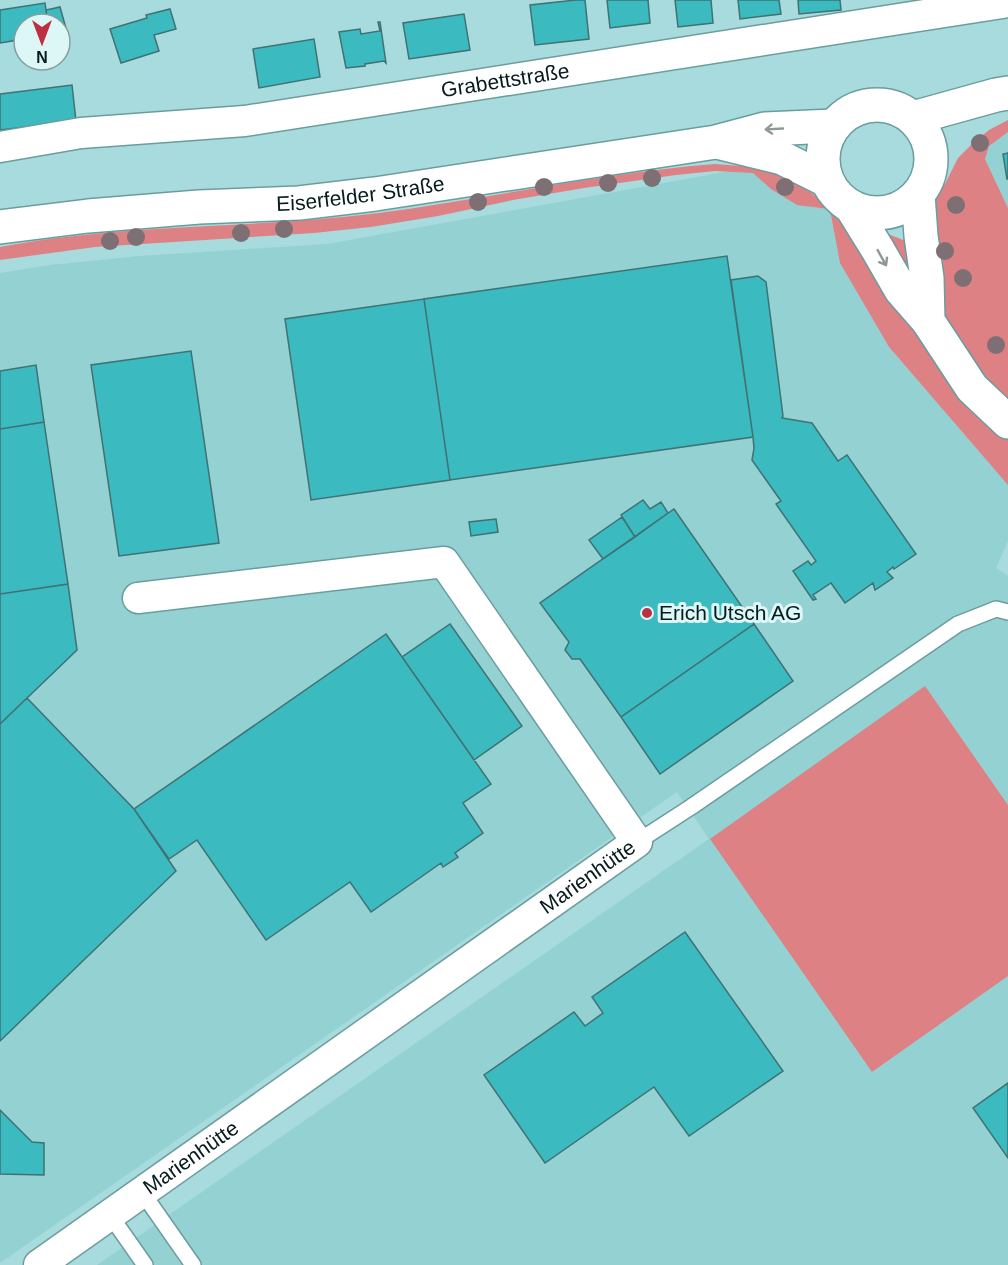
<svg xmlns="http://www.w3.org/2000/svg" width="1008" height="1265" viewBox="0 0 1008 1265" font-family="Arial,sans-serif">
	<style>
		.built { fill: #93d1d3 }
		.green { fill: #de8184 }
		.building { fill: #3bbabf; stroke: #407173; stroke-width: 1.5 }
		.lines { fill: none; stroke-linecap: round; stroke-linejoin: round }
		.service-casing { stroke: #6b9d9e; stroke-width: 18 }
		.minor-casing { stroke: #6b9d9e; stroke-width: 33 }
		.tertiary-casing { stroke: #6b9d9e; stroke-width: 36 }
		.secondary-casing { stroke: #6b9d9e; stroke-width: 36 }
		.service { stroke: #fff; stroke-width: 15 }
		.minor { stroke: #fff; stroke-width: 30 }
		.tertiary { stroke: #fff; stroke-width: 33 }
		.secondary { stroke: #fff; stroke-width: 33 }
		.tree { fill: #7d6f74 }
		.oneway { stroke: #8f9899 }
		.poi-dot { fill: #bf2f43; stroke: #ddf7f7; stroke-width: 2 }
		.labels { text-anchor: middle; stroke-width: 6; stroke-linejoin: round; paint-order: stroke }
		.street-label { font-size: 21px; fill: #071b1c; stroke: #ddf7f7 }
		.poi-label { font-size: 21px; fill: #071b1c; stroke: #ddf7f7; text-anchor: start }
	</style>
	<rect width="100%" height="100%" fill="#a8dbdd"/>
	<path class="built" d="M1008 133V208L977 141Z
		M747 168 830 210 840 263 889 347 1008 485V541L996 568 1008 576V805L924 686 872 1071 1008 976V1265H97L709 839 677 792 0 1263V273L50 265 140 256 327 244Z"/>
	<path class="green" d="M1008 120V132L989 146 985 159 1008 208V485L889 347 840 263 830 210 903 240 945 184 958 158 971 145 989 130Z
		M715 164 754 167 777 174 812 193 829 209 797 205 771 189 753 173 715 171 676 175 584 188 513 200 438 216 371 227 314 233 95 247 0 260V247C16 244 33 241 49 239 158 224 270 227 379 213 491 198 602 173 715 164Z
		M925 686 1008 805V976L872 1072 710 839Z"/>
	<path class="building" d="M576 0H585L589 39 535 45 530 5Z
		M607 0H648L650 23 610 28Z
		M675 0H711L713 23 678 27Z
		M738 0H779L781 14 740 19Z
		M798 0H840L841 10 799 14Z
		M45 3 48 24H24V39L0 43V10Z
		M60 7 67 32 60 33V24H48L46 10Z
		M170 9 176 29 154 35 159 51 121 63 110 29 147 18 146 15Z
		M464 14 470 50 409 59 403 23Z
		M378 22H380L386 63 384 61 365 64V66L346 68 339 32 360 29 361 34 380 31Z
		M314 39 320 77 259 88 253 49Z
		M72 85 76 121 0 130V94Z
		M1008 153V179H1007L1003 154Z
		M727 256 753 437 450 480 424 299Z
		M758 276 766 282 783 416 782 418 812 423 838 461 847 455 916 554 894 569 893 567 887 572 893 578 875 590 873 583 845 603 831 583 813 595 816 599 813 600 793 571 808 561 811 565 816 561 776 504 781 501 752 460 754 448 753 437 731 280Z
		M424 299 450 480 311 500 285 319Z
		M191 351 219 543 119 556 91 365Z
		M36 365 44 422 0 429V371Z
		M44 422 68 584 0 594V429Z
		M643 500 650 509 661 502 668 513 635 537 621 515Z
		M674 509 754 624 621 717 580 659H572L565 650 569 642 540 603Z
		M622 517 635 537 603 559 589 540Z
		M496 519 498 532 471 536 469 522Z
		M68 584 77 650 0 724V594Z
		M450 624 522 726 474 760 402 657Z
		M754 624 793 681 660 774 621 717Z
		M386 634 491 784 463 803 483 833 455 853 458 857 443 867 441 863 371 912 350 882 266 940 197 840 169 859 134 809Z
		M27 698 134 809 176 871 0 1041V724Z
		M685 932 783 1071 689 1136 654 1087 545 1163 484 1075 574 1012 585 1026 603 1013 592 997Z
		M1008 1083V1158L973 1108Z
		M0 1110 32 1142 44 1143V1175L0 1174Z"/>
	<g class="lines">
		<defs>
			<path id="service" d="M637 842 691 807 958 624 996 609 1008 612
				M142 1192 193 1265
				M110 1215 145 1265"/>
			<g id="minor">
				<path id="s1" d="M0 147 81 133 245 121 1008 2"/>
				<path id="s2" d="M39 1265 637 842 444 562 138 598"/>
			</g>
			<path id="tertiary" d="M918 195 921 236 927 278 928 321
				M852 208 878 250 901 290 928 321 972 388 1008 422"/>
			<g id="secondary">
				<circle cx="877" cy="159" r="54"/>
				<path d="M913 118 996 95 1008 93"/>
				<path d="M721 143 782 158 826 180"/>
				<path id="s3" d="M0 227 88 216 199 207 299 203 375 194 716 142 765 129 833 126"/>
			</g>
		</defs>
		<use href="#service" class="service-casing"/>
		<use href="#minor" class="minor-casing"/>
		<use href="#tertiary" class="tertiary-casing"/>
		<use href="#secondary" class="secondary-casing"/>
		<use href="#service" class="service"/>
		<use href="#minor" class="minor"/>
		<use href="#tertiary" class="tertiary"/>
		<use href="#secondary" class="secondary"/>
	</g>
	<g class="tree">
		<circle cx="980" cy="143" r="9"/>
		<circle cx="652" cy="178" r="9"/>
		<circle cx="608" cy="183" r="9"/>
		<circle cx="544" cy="187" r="9"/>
		<circle cx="785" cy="187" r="9"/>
		<circle cx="478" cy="202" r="9"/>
		<circle cx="956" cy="205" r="9"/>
		<circle cx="284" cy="229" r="9"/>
		<circle cx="241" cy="233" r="9"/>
		<circle cx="136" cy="237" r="9"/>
		<circle cx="110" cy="241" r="9"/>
		<circle cx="945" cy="251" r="9"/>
		<circle cx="963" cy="278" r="9"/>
		<circle cx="996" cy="345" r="9"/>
	</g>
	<defs><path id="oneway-shaft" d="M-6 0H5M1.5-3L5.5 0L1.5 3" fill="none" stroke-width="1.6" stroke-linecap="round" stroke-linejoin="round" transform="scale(1.5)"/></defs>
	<g class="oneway">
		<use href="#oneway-shaft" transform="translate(774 129) rotate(177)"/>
		<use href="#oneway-shaft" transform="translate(882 258) rotate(61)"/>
	</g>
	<circle class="poi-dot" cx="647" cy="613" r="6"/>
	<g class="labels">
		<g class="street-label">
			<text dy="7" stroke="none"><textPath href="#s1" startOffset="510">Grabettstraße</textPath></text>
			<text dy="7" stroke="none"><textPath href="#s3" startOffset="362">Eiserfelder Straße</textPath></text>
			<text dy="7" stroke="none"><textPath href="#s2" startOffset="672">Marienhütte</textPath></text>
			<text dy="7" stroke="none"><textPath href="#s2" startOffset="186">Marienhütte</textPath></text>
		</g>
		<g class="poi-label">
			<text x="659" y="620">Erich Utsch AG</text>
		</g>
	</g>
	<g transform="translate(42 42) rotate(180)"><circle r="28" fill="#ddf7f7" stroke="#879f9f" stroke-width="1.5"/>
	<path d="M0-4.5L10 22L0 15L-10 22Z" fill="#bf2f43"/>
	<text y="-9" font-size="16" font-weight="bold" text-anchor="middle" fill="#071b1c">N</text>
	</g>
</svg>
